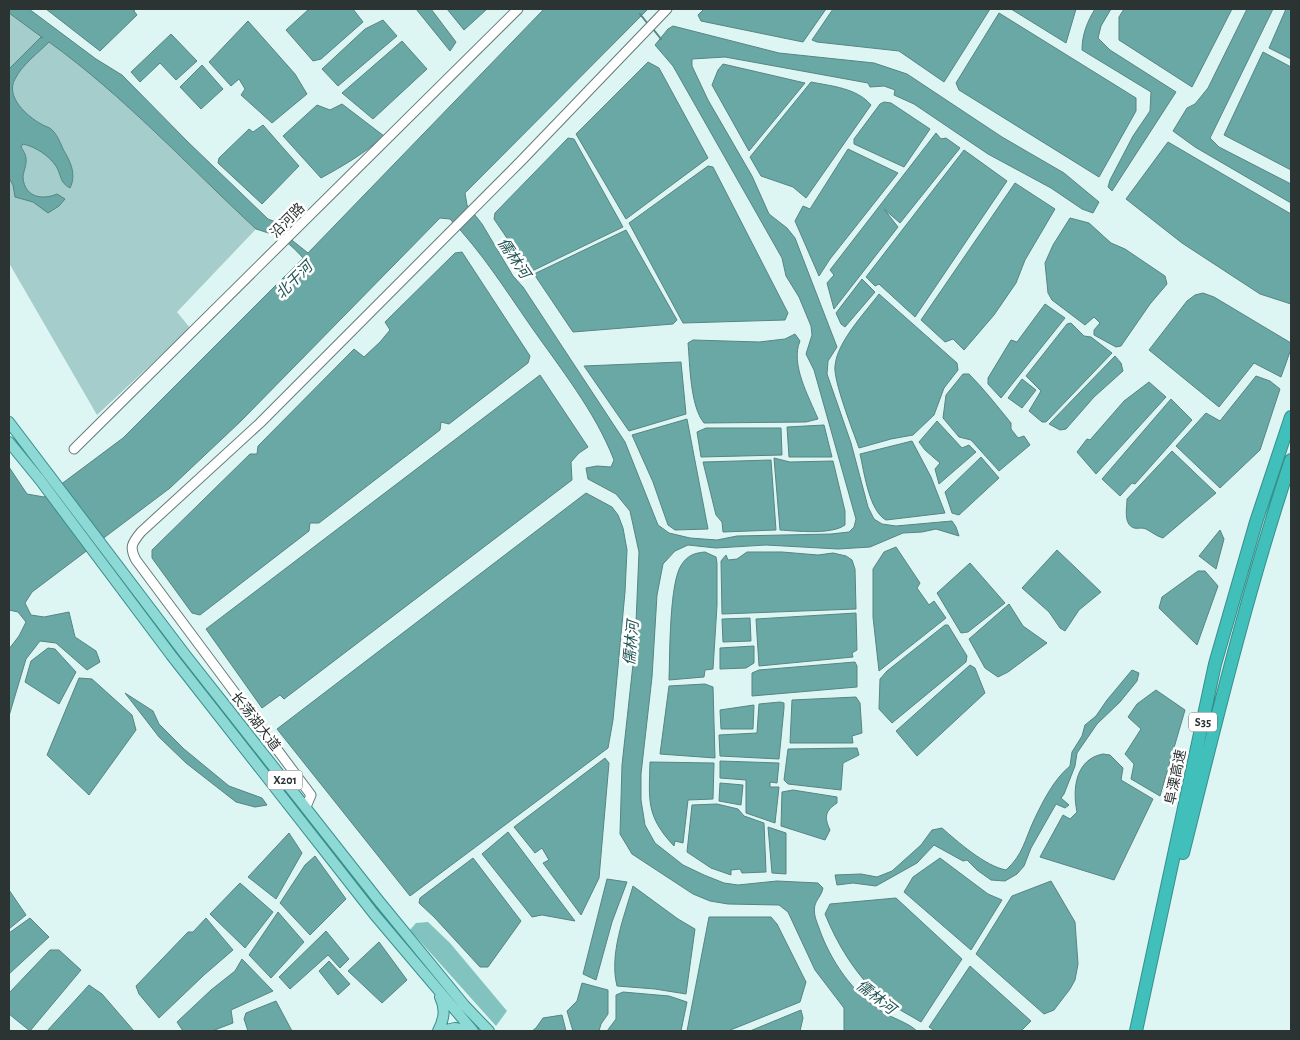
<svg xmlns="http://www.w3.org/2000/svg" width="1300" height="1040" viewBox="0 0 1300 1040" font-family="'Alegreya Sans','Noto Sans SC',sans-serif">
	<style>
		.green { fill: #a5cdcb }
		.forest { fill: #82c2bf }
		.water { fill: #69a8a5; stroke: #568583 }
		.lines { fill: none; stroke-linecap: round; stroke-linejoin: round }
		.stream { stroke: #568583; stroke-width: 2 }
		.minor-casing { stroke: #647a78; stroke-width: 11 }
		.major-casing { stroke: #398e8b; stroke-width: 12 }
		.highway-casing { stroke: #398e8b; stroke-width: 14 }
		.minor { stroke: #fff; stroke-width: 9 }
		.major { stroke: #8cd9d6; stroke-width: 10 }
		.highway { stroke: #40bfbb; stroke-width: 12 }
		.labels { text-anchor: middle; stroke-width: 5; stroke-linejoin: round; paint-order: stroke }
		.shield { fill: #fff; stroke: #6b7170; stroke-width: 1 }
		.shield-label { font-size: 12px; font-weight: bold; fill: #2b3433 }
		.street-label { font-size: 14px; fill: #2b3433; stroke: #fff }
		.water-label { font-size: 15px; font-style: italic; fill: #205654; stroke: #fff }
	</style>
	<rect width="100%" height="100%" fill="#ddf5f3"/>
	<path class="green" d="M9 13 71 57 120 99 256 229 177 312 190 328 97 415 9 263Z"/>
	<path class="forest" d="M428 922 450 943 507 1011 496 1026 410 930 416 923Z"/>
	<path class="water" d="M9 9H29L96 59 122 75 188 142 268 219 286 226 283 233 308 253 544 9H648L465 193 467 205 482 224 513 276 523 287 625 442 658 525 669 533 690 538 717 540 737 536 831 534 849 532 854 527 856 519 814 370 806 354 812 335 811 326 799 297 786 276 782 258 673 66 655 45 668 29 673 26 779 53 874 63 907 74 1002 137 1064 173 1099 202 1093 213 1082 209 1051 188 988 154 914 104 894 95 895 90 884 86 870 87 868 83 725 57 692 59V66L708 100 752 176 769 214 787 228 795 238 837 347 828 361 827 374 851 443 868 507 874 519 882 524 896 526 952 521 956 527 959 536 936 529 922 532 903 533 870 547 838 549 766 545 716 548 688 545 675 551 663 564 657 595 652 677 641 774V800L645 825 655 843 683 865 704 875 724 883 738 885 777 881 818 883 823 888C822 895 816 900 815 905 813 913 816 920 819 928 830 960 853 994 883 1012 894 1019 907 1022 917 1031H844V1008L815 970 788 912 779 905 728 904 710 901 693 894 632 854 620 834 622 765 635 646 639 552 630 511 616 494 588 479 586 468 597 466 611 467 614 460C595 411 560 368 530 325 505 289 481 251 450 219L440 218 241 421 170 488 32 592 25 603 31 615 44 617 69 612 75 637 96 651 100 662 87 670 56 643 40 641 26 659 9 716V649L19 636 26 622 18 612 9 610V467L27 494 44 497 123 438 303 258C287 240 279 236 256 229 188 166 124 96 49 42 38 53 22 65 15 79 5 97 27 116 41 124 44 126 49 127 51 129 57 134 60 142 63 149 70 161 77 174 70 188 59 182 62 176 56 166 48 155 36 147 23 144L21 147C23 150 26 155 26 158 27 165 23 172 23 178 25 198 43 200 57 194L65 199 59 206 48 213 33 202 15 197 13 185 9 178V69L41 37 43 38 9 13Z
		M46 9H135L134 11 137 15 100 51Z
		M309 9H353L363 22 321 59 313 61 286 30Z
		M416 9H431L456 42 450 51Z
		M447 9H487L464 30Z
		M704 9H826L803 42 701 21 698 15Z
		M833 9H990L944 82 899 51 817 42 812 40Z
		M1011 9H1076L1066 43Z
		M1095 9H1111L1101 26 1098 38 1110 50 1176 92 1112 191 1108 187 1110 180 1133 136 1150 111 1151 92 1082 50C1082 35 1087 22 1095 9Z
		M1124 9H1232L1192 87 1119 40V17Z
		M1247 9H1273L1210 138 1219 147 1291 184V203L1195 147 1173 131 1187 108 1195 104 1208 88Z
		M1286 9H1291V59L1269 48Z
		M999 13 1136 98V111L1099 177 959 90 956 83Z
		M383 20 397 36 338 86 322 69 365 29Z
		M248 21 295 74 307 94 272 123 241 95 245 89 239 79 231 86 209 62Z
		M171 34 197 61 176 80 160 63 140 82 131 72Z
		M402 41 427 69 373 119 342 93Z
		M1263 52 1291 67V170L1224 135Z
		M648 62 659 68 708 158 626 219 576 134Z
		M723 64 805 83 749 151 712 85 718 70Z
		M202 65 223 89 201 109 180 87Z
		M811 82C831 86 857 88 871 105L806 198 793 187 761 176 750 157Z
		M884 102 891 103 930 129 904 167 854 144V139L880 104Z
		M342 104 384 136C365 153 343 166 321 178L283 136 317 105 330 110Z
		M263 125 299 166 262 204 218 163 219 158 249 129 253 132Z
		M936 133 941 139 946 138 960 148 900 223 884 209 898 227 834 309 827 283 834 275 830 270Z
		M568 138 574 139 623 227 530 272 494 219 495 213Z
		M1168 142 1291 214V304L1260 294 1182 243 1126 199Z
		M848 149 898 173 830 259 819 276 795 221 803 206 810 209Z
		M964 150 1007 181 915 317 879 284 875 286 866 277Z
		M708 166 713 167 788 313 785 320 683 323 629 223Z
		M1015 183 1055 209 1025 260 1016 283 994 315 964 350 953 339 945 342 921 320Z
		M1070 218 1089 223 1111 243 1125 249 1165 276 1167 284 1150 304 1121 346 1116 347 1094 335V330L1100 323 1094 317 1085 325 1052 300 1048 293 1045 263 1053 245Z
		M626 230 677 320 673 324 573 332 534 274Z
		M462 252 530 356 528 363 449 424 441 422 440 430 319 523H310L309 531 200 615 192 613 152 558V550L250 454H257L258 446 354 349 364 357 380 342 390 330 385 322 455 253Z
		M862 279 875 292 845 327 841 324 836 313Z
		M1203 293 1214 297 1291 343V349L1281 377 1254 363 1219 407 1149 350 1187 301 1195 295Z
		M879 294 957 363 958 370 944 388 934 415 913 435 891 439 859 448C853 431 833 380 835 366 837 342 864 314 879 294Z
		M1045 304 1065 318 1001 398 988 384V378L1011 340 1017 342Z
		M1071 323 1084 336 1091 337 1112 353 1046 422H1042L1029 411 1041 391 1026 376 1067 324Z
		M795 334 800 341C790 364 809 397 818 419L806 422 704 423C690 406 690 364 688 343L693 340 759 342 785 339Z
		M1115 356 1121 363 1123 371 1094 397 1066 429 1060 430 1049 424Z
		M681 362 686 414 629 431 584 366Z
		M963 374H969C984 389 997 406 1011 423V429L1018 438 1024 436 1030 445 999 471 971 440 959 437 943 418 946 395Z
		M540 375 588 447 579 453 571 462 572 480 284 699 280 695 262 708 206 629Z
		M1256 376 1270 381 1280 389 1260 450 1220 488 1176 446 1206 413 1220 421Z
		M1022 379 1036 390 1022 408 1008 398Z
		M1149 382 1166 397 1096 474 1077 452 1087 439 1090 440 1124 401Z
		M1171 399 1192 420 1135 484 1132 483 1120 496 1102 479Z
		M687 419 708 529 675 530 668 525 653 482 632 435Z
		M937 421 962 448 969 445 976 452 939 484 935 469 940 463 925 450 919 442Z
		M824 425 832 457H789L787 427Z
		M706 428H781L782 455 701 457 697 432Z
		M912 441 931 477 945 513 886 520C869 511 864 471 860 454Z
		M1172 451 1216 493 1163 538C1156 536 1152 532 1146 529 1142 527 1138 529 1134 528 1123 524 1127 508 1127 499Z
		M981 457 999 478 959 515 952 513 945 492Z
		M774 458 790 462 833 461 845 511V525C831 535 797 531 780 530Z
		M771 460 776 530 723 532 722 522 716 515 703 462Z
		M586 493 612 507 618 515 623 528 627 550 625 592 613 720 608 748 410 896 277 729Z
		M1220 530 1224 539 1216 569 1199 556Z
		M896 547 920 583 917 588 929 605 934 601 946 618 879 671 873 617V569L884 552Z
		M1057 550 1101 592 1079 610 1065 631 1060 628 1049 612 1022 588Z
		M705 552 716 557 717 563V605L713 669 705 670 704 677 669 680C670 656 669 581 682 564 688 555 695 553 705 552Z
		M747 552H782L818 555 833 553 846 556 852 560 855 569 856 609 722 614 721 561 726 555 728 560 737 559Z
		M970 563 1005 603 968 632 961 633 937 593Z
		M1198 571H1205L1218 586 1197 645 1159 608 1162 597Z
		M1009 604 1023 626 1047 643 1008 672 998 677 985 668 969 639Z
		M856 613 857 650 852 653 853 657 759 666 756 619Z
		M750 618 751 641 723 642 722 619Z
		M945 625H948L967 656 966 662 892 723 879 709 880 679 887 671Z
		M754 646V663L746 668 720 669V648Z
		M48 648 55 649 76 672 59 704 25 682 31 661Z
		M855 662 857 666V687L752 696V673L759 670Z
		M970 665 975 668 985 693 917 756 896 731Z
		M1132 670 1139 673 1137 681 1120 702 1097 724 1077 753 1075 766 1064 794 1061 798 1069 805 1065 808 1056 804 1031 848 1024 866 1017 874 1005 881 991 880 977 870 967 860 963 861 934 845 917 863 876 886 853 883 837 885 835 875 861 874 877 877 892 871 921 845 932 830 942 828C958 842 985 866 1006 870 1023 855 1025 839 1034 820 1043 801 1054 779 1070 766L1072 752 1082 736 1085 725 1096 716 1107 700Z
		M79 678 92 679 132 715 136 730 89 795 47 755Z
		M705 684 713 687 715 758 660 754 669 686Z
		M1156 690 1185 710 1160 796 1131 779 1134 764 1125 754 1141 729 1128 717 1137 704Z
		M125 693 153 711 159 724 184 749 229 786 262 798 267 805 255 807 236 802 186 763 159 737Z
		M856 697 860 703 862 733 852 736 853 743H790L792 700Z
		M780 702 784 703V708L779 759 720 756 719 735 757 733 759 704Z
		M754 705 753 729H721L720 710Z
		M857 748 859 755 843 763 841 790 788 784 784 780 788 749Z
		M1103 754 1110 755 1123 768 1121 780 1153 799 1114 880 1040 857 1063 815 1070 819 1077 812C1072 788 1076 759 1103 754Z
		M605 758 609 763 599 878 581 915 543 863 549 860 542 848 535 853 514 827Z
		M720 761 779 763 777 783 770 782V787H779L775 823 746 813V780L720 778Z
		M650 762 714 763 713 799 688 800 683 843 675 841 674 846C646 816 649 801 650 762Z
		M720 783 743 785 741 805 719 801Z
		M793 790 837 797V803C825 811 824 817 830 830L825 840 781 826 782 792Z
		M717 804 738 809 744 816 764 823 766 872 742 873 740 869 731 870V875L711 868 687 852 692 805Z
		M768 827 786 833V874L772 873Z
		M508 832 575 921 542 915 532 917 482 854Z
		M289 833 302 853 276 899 248 877Z
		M315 856 346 899 310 935 280 903 305 865Z
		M473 858 521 921 488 967H480L434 917 419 903 420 898Z
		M940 858 988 894 1002 900 971 950 904 892 913 877Z
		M607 879 627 882 612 922 596 980 583 974Z
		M1051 881 1075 922 1078 964 1075 980 1070 989 1054 1010 1044 1014 976 954 1012 896Z
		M240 883 273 912 245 948 210 914Z
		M633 886 678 919 695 929 686 994 655 989 617 986C609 954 624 917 633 886Z
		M9 890 26 915 9 929Z
		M896 898 962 959 921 1022C908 1014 893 1007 881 997 857 977 837 944 825 914L830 904Z
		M278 912 304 942 271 978 249 955Z
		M709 917H771L777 924 806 982 800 1002 728 1031H687Z
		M30 918 49 937 9 974V933Z
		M206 918 233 950 204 975 159 1018 139 994 136 986 188 932H193Z
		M326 931 349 959 340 968 328 955 290 989 279 977Z
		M379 942 407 980 382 1003 348 971Z
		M50 950H59L81 970 30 1031 9 1014V993Z
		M242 959 273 991 231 1010 233 1023 212 1031H183L177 1022 211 990 235 971Z
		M329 961 350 984 338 995 319 971Z
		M970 966 1031 1021 1021 1031H935L929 1027Z
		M582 983 608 990V1014L601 1024 599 1031H573L567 1011 577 1001Z
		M89 985 102 994 134 1031H47Z
		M623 992 669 996 687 1002 681 1031H607L616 1019V995Z
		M276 1001 292 1031H248L244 1019 246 1013Z
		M801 1010 803 1018 800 1031H750Z
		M562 1015 566 1031H532L536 1028 543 1018Z"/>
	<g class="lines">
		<path class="stream" d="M640 14 648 24
			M653 29 661 39"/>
		<defs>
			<path id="minor" d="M74 449 518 9
				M306 807 311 795 136 560C129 547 132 543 141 532L260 423 521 161 667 9"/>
			<path id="major" d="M9 422 184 653 379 901 465 1006 489 1031
				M9 442 40 480 171 655 374 914 473 1031
				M438 1031C444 1019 446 1010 440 997
				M441 1031 455 1028 470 1031"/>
			<path id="highway" d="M1183 853C1216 721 1248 589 1291 460
				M1136 1031 1215 664 1256 522 1291 417"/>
		</defs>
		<use href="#minor" class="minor-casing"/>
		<use href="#major" class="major-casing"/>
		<use href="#highway" class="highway-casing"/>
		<use href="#minor" class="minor"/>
		<use href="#major" class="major"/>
		<use href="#highway" class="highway"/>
	</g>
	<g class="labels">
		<g class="shield">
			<rect x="1189" y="712.5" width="28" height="19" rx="4"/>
			<rect x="267.5" y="770.5" width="35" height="19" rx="4"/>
		</g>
		<g class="shield-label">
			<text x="1203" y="726">S35</text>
			<text x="285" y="784">X201</text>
		</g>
		<g class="street-label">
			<text transform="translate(287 220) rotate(-45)" y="5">沿河路</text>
			<text transform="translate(256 721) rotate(52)" y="5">长荡湖大道</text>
			<text transform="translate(1175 777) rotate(-78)" y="5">阜溧高速</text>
		</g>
		<g class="water-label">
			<text transform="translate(514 258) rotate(56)" y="5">儒林河</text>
			<text transform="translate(294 280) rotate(-45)" y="5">北干河</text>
			<text transform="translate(631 643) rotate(-85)" y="5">儒林河</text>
			<text transform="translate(876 997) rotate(38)" y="5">儒林河</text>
		</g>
	</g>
	<rect width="1300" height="1040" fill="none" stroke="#2b3433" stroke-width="20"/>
</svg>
